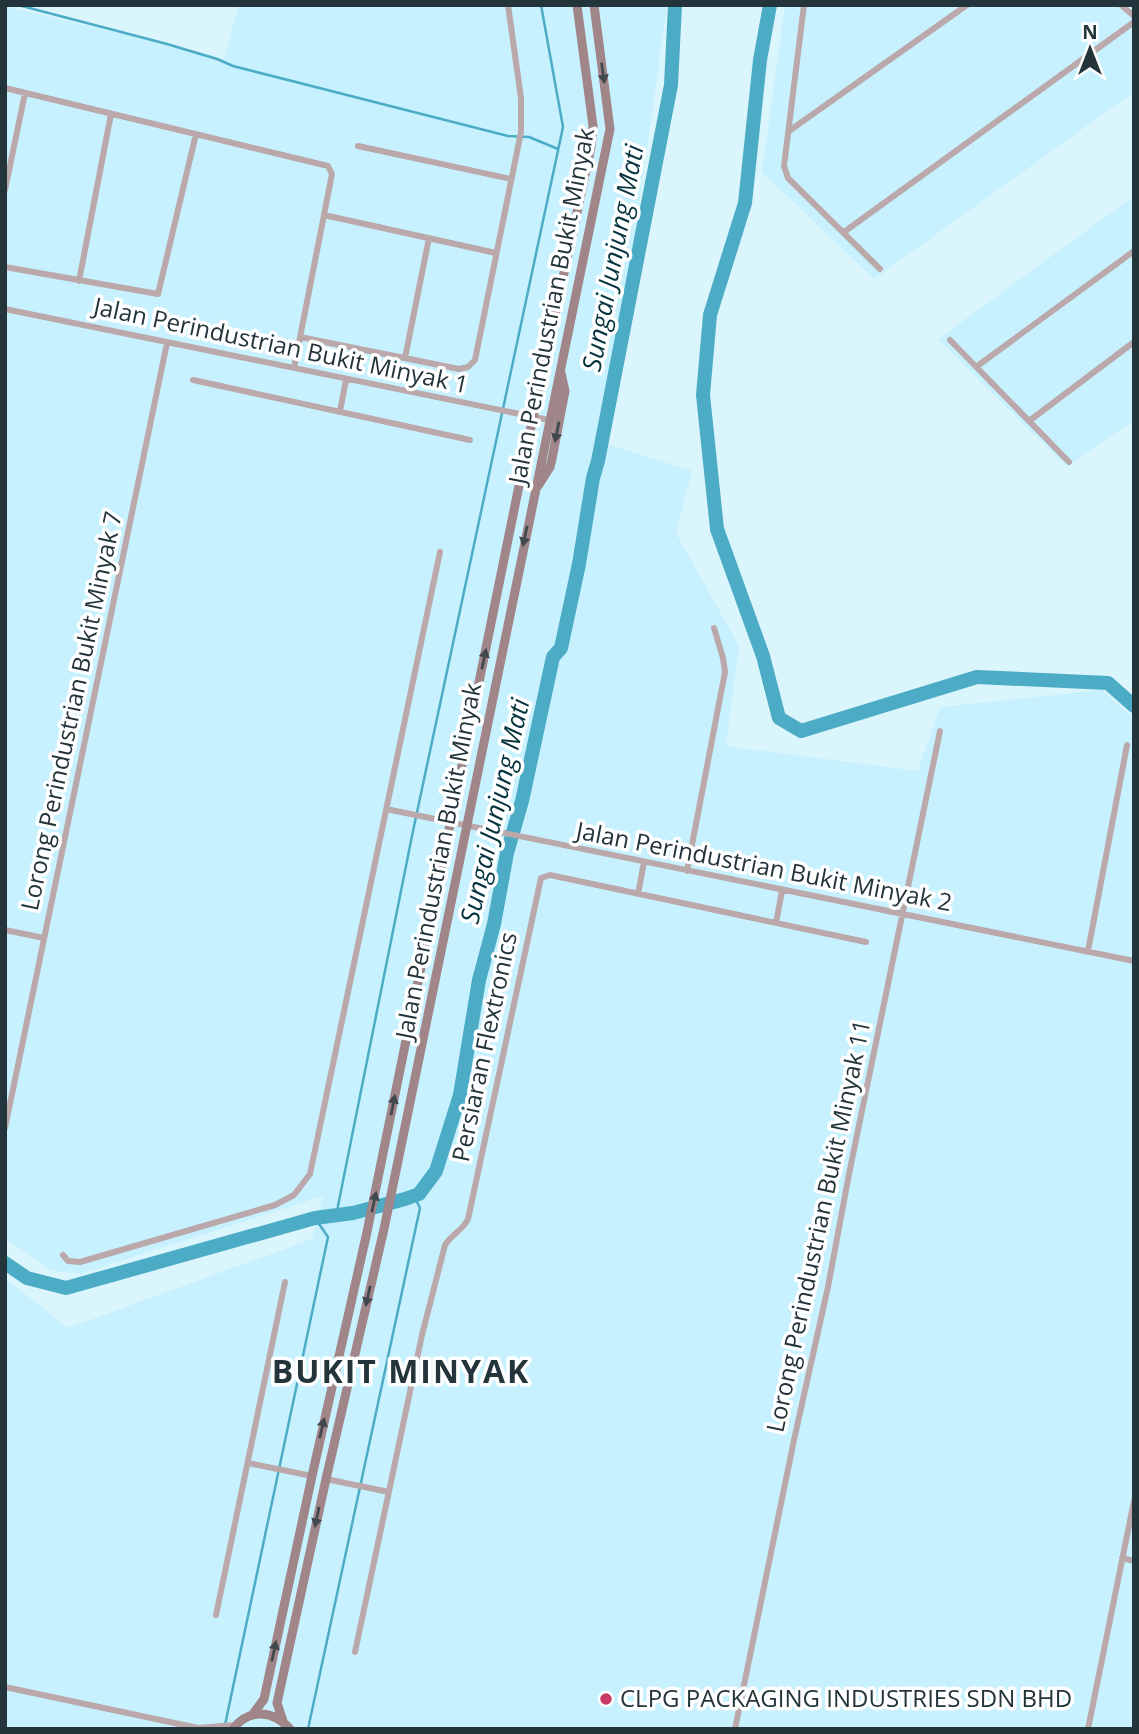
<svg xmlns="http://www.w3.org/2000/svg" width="1139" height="1734" viewBox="0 0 1139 1734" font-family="'Open Sans',sans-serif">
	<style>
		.built { fill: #c7f1fe }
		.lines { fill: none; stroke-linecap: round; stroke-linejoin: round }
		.stream { stroke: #4cacc5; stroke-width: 2.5 }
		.river { stroke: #4cacc5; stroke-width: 14 }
		.minor { stroke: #baa8aa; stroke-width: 6 }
		.secondary { stroke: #a08589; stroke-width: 9 }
		.oneway { fill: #42494e }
		.poi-dot { fill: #ca3b64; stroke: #fff; stroke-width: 2.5 }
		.labels { text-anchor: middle; stroke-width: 7; stroke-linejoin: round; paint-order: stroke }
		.street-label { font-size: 24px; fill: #23353a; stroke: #fff }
		.poi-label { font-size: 24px; fill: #23353a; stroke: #fff; text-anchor: start }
		.water-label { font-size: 26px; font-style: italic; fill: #04333d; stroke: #fff }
		.district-label { font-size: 32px; font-weight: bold; letter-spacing: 2px; fill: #23353a; stroke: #fff }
	</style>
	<rect width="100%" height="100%" fill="#dbf5fd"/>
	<path class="built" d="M239 5H667L606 444 692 471 676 533 739 646 726 746 918 771 940 707 1102 690 1134 719V1729H5V1278L68 1328 312 1239 323 1196 80 1274 50 1270 5 1238V6L224 58Z
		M785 5H1134V92L874 279 762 172Z
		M1134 196V420L1067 467 938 339Z"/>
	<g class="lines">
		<path class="stream" d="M18 5 167 44 217 59 233 66 508 136 529 137 558 149
			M336 1216 413 831 563 127 541 5
			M225 1725 328 1237 315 1218
			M308 1729 420 1208 414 1196"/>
		<path class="river" d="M770 5 760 60 745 203 710 315 703 395 717 529 763 656 779 718 801 731 977 677 1108 683 1134 706
			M5 1263 27 1278 66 1288 315 1218 353 1213 405 1199 419 1194 436 1171 460 1095 479 980 494 924 507 853 522 801 553 657 561 648 579 564 593 478 598 461 671 85 675 5"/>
		<path class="minor" d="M804 5 784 166 788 178 880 269
			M1121 5 1134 16
			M5 88 328 166 332 174 294 368
			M789 131 967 5
			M358 146 511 179
			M5 190 25 93
			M324 215 496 253
			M844 232 1134 22
			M5 267 158 294 196 134
			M79 281 111 114
			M5 309 549 420
			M300 337 459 369 468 367 475 360 521 132V98L508 5
			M950 340 1069 462
			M405 358 429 238
			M976 367 1134 251
			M193 380 470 440
			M340 411 346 380
			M1029 421 1134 342
			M386 809 1134 961
			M687 871 725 672 723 658 714 628
			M638 894 644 862
			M776 923 782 891
			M5 930 44 938
			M1088 951 1127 745
			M5 1128 167 343
			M63 1255 68 1261 80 1262 275 1205 294 1195 310 1174 440 552
			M248 1463 312 1476
			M326 1479 389 1492
			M1122 1558 1134 1561
			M216 1615 285 1282
			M355 1652 422 1335 445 1245C451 1235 464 1229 468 1219L541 878 550 875 866 942
			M5 1687 198 1728 235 1725
			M735 1729 794 1440 828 1287 849 1174 940 731
			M1088 1729 1134 1501"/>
		<path class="secondary" d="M538 486 550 467 552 459 565 391 561 373
			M253 1714 264 1699 312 1476 367 1232 533 417 591 147 593 126 577 5
			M283 1721 277 1703 326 1479 384 1229 610 129 594 5
			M233 1729C249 1708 273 1710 290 1729"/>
	</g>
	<defs><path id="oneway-solid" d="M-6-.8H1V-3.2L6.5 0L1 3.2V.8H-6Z" transform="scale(1.75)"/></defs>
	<g class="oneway">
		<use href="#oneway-solid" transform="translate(603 73) rotate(82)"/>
		<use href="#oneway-solid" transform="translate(557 432) rotate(101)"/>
		<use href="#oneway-solid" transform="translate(525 536) rotate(102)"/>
		<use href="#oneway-solid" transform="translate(484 659) rotate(-78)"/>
		<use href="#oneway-solid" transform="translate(393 1105) rotate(-79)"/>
		<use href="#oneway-solid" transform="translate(374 1202) rotate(-78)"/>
		<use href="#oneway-solid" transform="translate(368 1296) rotate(103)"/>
		<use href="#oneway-solid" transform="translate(322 1428) rotate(-77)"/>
		<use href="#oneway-solid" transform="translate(317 1517) rotate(102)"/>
		<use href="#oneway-solid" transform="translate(274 1651) rotate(-78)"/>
	</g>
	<circle class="poi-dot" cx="606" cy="1699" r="7"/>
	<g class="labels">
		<g class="street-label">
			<text transform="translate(552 306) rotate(-79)" y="8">Jalan Perindustrian Bukit Minyak</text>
			<text transform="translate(281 346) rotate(12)" y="8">Jalan Perindustrian Bukit Minyak 1</text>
			<text transform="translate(72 711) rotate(-78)" y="8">Lorong Perindustrian Bukit Minyak 7</text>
			<text transform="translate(439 861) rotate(-79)" y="8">Jalan Perindustrian Bukit Minyak</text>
			<text transform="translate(764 867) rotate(11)" y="8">Jalan Perindustrian Bukit Minyak 2</text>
			<text transform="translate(485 1047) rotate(-78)" y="8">Persiaran Flextronics</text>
			<text transform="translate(819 1226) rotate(-78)" y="8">Lorong Perindustrian Bukit Minyak 11</text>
		</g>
		<g class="poi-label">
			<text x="620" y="1707">CLPG PACKAGING INDUSTRIES SDN BHD</text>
		</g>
		<g class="water-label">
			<text transform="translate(613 258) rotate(-79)" y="9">Sungai Junjung Mati</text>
			<text transform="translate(495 811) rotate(-77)" y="9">Sungai Junjung Mati</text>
		</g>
		<g class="district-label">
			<text x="401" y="1383">BUKIT MINYAK</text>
		</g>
	</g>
	<rect width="1139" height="1734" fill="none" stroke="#23353a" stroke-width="14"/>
	<g transform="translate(1090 49)" stroke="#ffffff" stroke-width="5" paint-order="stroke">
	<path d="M0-5L12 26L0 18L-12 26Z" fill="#23353a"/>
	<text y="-10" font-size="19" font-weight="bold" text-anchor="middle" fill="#23353a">N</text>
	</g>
</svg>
